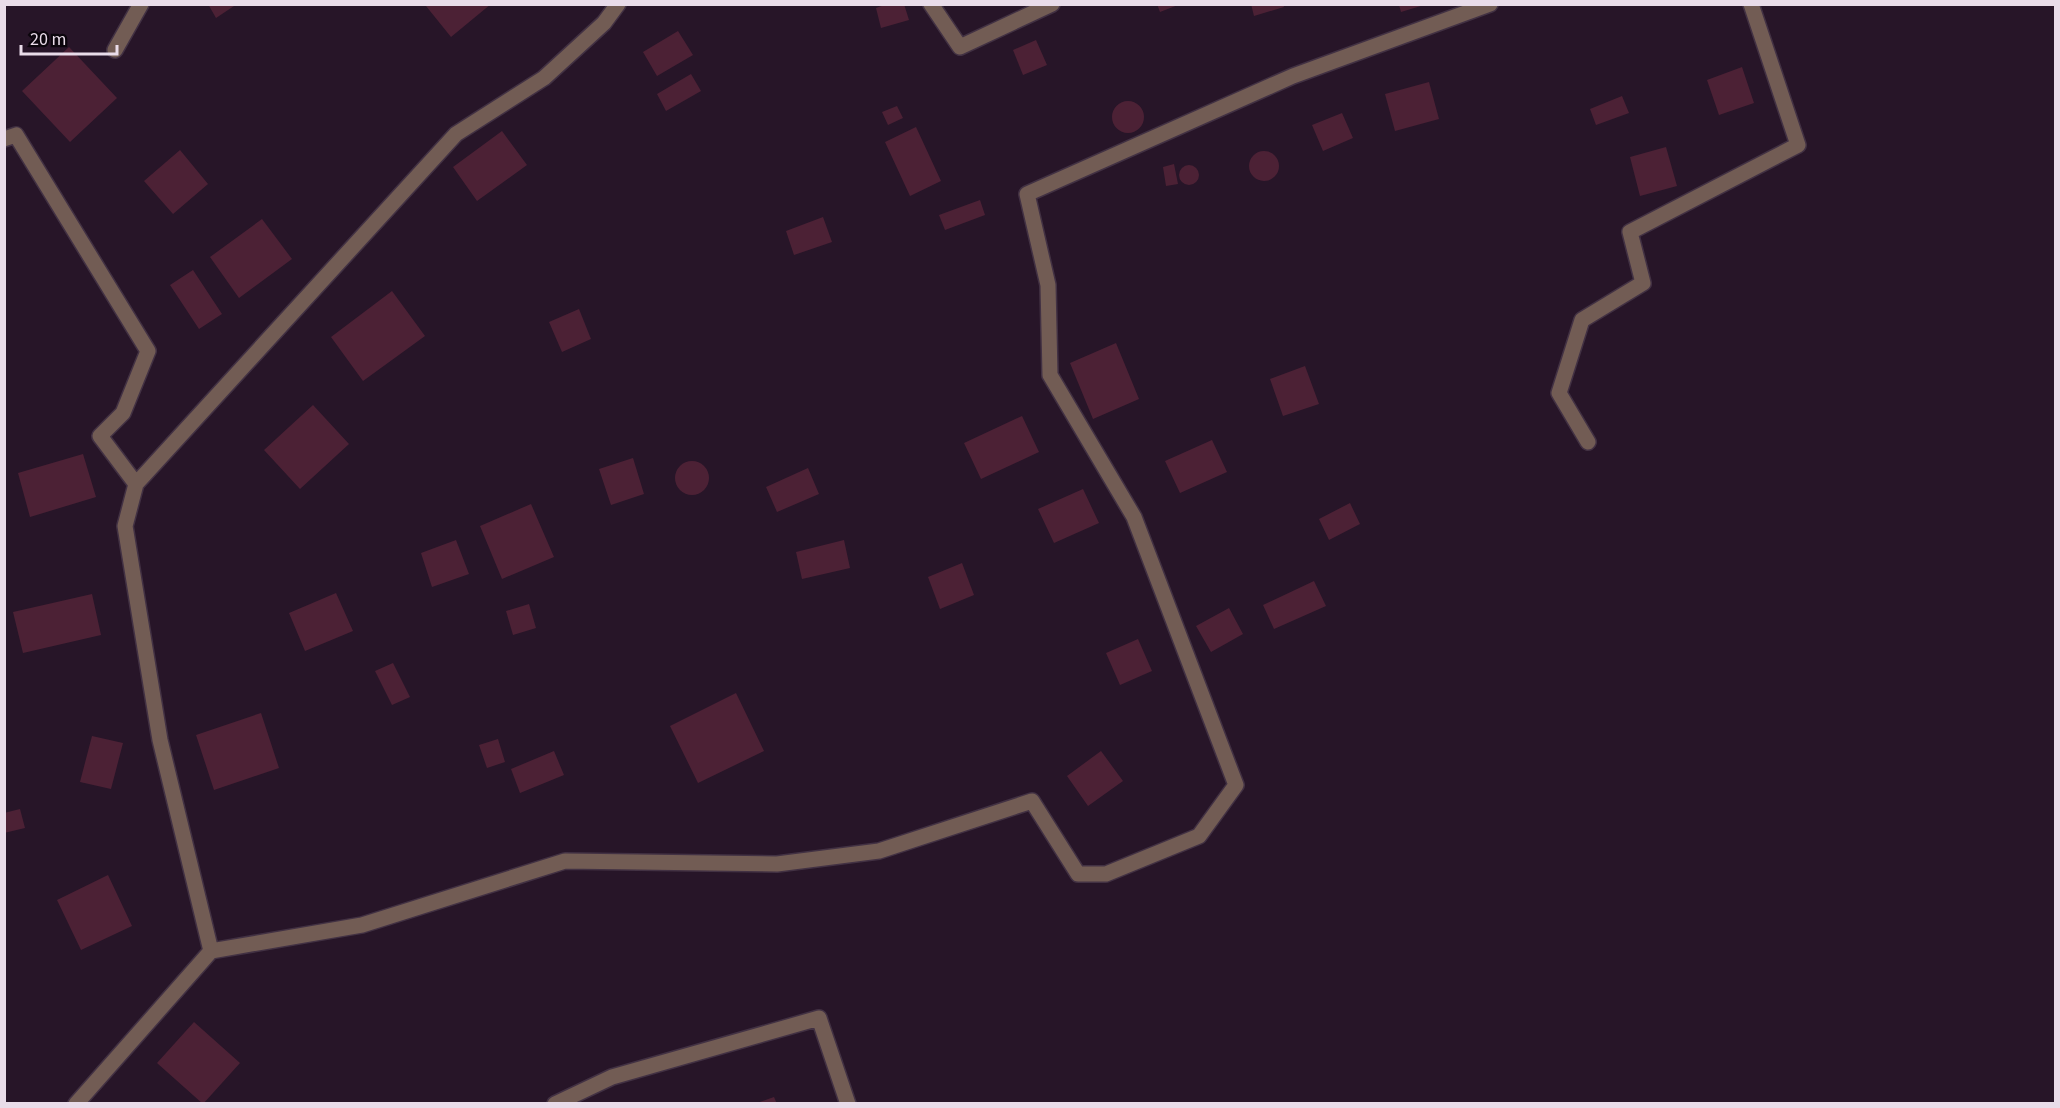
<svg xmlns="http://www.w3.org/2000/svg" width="2060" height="1108" viewBox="0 0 2060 1108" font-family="'Source Sans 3',sans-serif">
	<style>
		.building { fill: #4c2135 }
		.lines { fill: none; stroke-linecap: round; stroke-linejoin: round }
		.minor-casing { stroke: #423143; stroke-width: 18 }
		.minor { stroke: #725c54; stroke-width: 15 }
	</style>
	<rect width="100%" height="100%" fill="#271528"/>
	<path class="building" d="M208 4H237L216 18Z
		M427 4H491L451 37 426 6Z
		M887 4H904L909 20 881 28 876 8Z
		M1157 4H1178V5L1160 12Z
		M1251 4H1283L1284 7 1254 16Z
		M1399 5H1424L1401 12Z
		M678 31 693 55 657 76 643 52Z
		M1036 40 1047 65 1023 75 1013 50Z
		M69 47 117 98 70 142 22 91Z
		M1742 67 1754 103 1719 115 1707 80Z
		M691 74 701 91 666 111 657 94Z
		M1429 82 1439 119 1395 131 1385 94Z
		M1622 96 1629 113 1596 125 1590 109Z
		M1112 117a16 16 0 1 1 32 0a16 16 0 1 1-32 0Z
		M897 106 903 118 888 125 882 112Z
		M1342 113 1353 138 1323 151 1312 125Z
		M916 127 941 181 910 196 885 142Z
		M502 131 527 165 477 201 453 167Z
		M1666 147 1677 186 1640 196 1630 157Z
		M180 150 208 184 173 214 144 181Z
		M1249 166a15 15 0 1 1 30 0a15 15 0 1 1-30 0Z
		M1174 164 1178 184 1166 186 1163 167Z
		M1179 175a10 10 0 1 1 20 0a10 10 0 1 1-20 0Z
		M980 200 985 215 945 230 939 215Z
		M823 217 832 242 794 255 786 231Z
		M262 219 292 259 239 298 210 257Z
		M193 270 222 314 199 329 170 285Z
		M392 291 425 336 363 381 331 337Z
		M579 309 591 339 562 352 549 322Z
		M1116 343 1139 399 1093 419 1070 363Z
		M1305 366 1319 404 1283 416 1270 379Z
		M313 405 349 444 300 489 264 450Z
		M1022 416 1039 452 981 479 964 443Z
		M1212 440 1227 472 1180 493 1165 461Z
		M83 454 96 497 30 517 18 473Z
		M633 458 644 494 611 505 599 469Z
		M675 478a17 17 0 1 1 34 0a17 17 0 1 1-34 0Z
		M808 468 819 494 777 512 766 487Z
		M1083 489 1099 523 1054 543 1038 509Z
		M1350 503 1360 524 1329 540 1319 519Z
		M531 504 554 557 502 579 480 526Z
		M456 540 469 574 432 587 421 553Z
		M844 540 850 568 802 579 796 552Z
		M962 563 974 595 940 609 928 577Z
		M1314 581 1326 606 1274 629 1263 605Z
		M336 593 353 631 305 651 289 613Z
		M92 594 101 635 23 653 13 612Z
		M529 604 536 628 513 635 506 611Z
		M1229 608 1243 634 1211 652 1196 626Z
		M1138 639 1152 671 1120 685 1106 653Z
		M393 663 410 697 392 705 375 671Z
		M736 693 764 751 698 783 670 726Z
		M261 713 279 768 214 790 196 735Z
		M92 736 123 743 111 789 80 782Z
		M498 739 505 762 487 768 479 745Z
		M554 751 564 775 520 793 511 769Z
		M1101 751 1123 781 1088 806 1067 776Z
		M20 809 25 828 4 833V813Z
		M108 875 132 926 81 950 57 900Z
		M194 1022 240 1063 203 1104 157 1063Z
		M774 1097 777 1104H757V1103Z"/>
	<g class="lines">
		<defs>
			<path id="minor" d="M931 4 960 47 1052 4
				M115 50 141 4
				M4 139 16 135 148 351 123 413 100 436 136 484
				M1588 442 1559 393 1582 320 1643 283 1630 232 1798 145 1751 4
				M211 951 362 925 565 861 777 864 879 851 1032 801 1078 874H1106L1199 836 1236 785 1134 517 1050 375 1048 285 1027 194 1293 76 1490 4
				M76 1104 211 951 160 740 125 526 136 484 456 134 544 78 604 23 618 4
				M555 1104 612 1077 819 1018 848 1104"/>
		</defs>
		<use href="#minor" class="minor-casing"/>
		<use href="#minor" class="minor"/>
	</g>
	<rect width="2060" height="1108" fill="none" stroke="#e9dce9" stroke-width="12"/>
	<path d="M21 45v9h96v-9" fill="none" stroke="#e9dce9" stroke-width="3"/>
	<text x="30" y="45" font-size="18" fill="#e9dce9" stroke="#0b050c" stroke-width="4.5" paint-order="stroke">20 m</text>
</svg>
